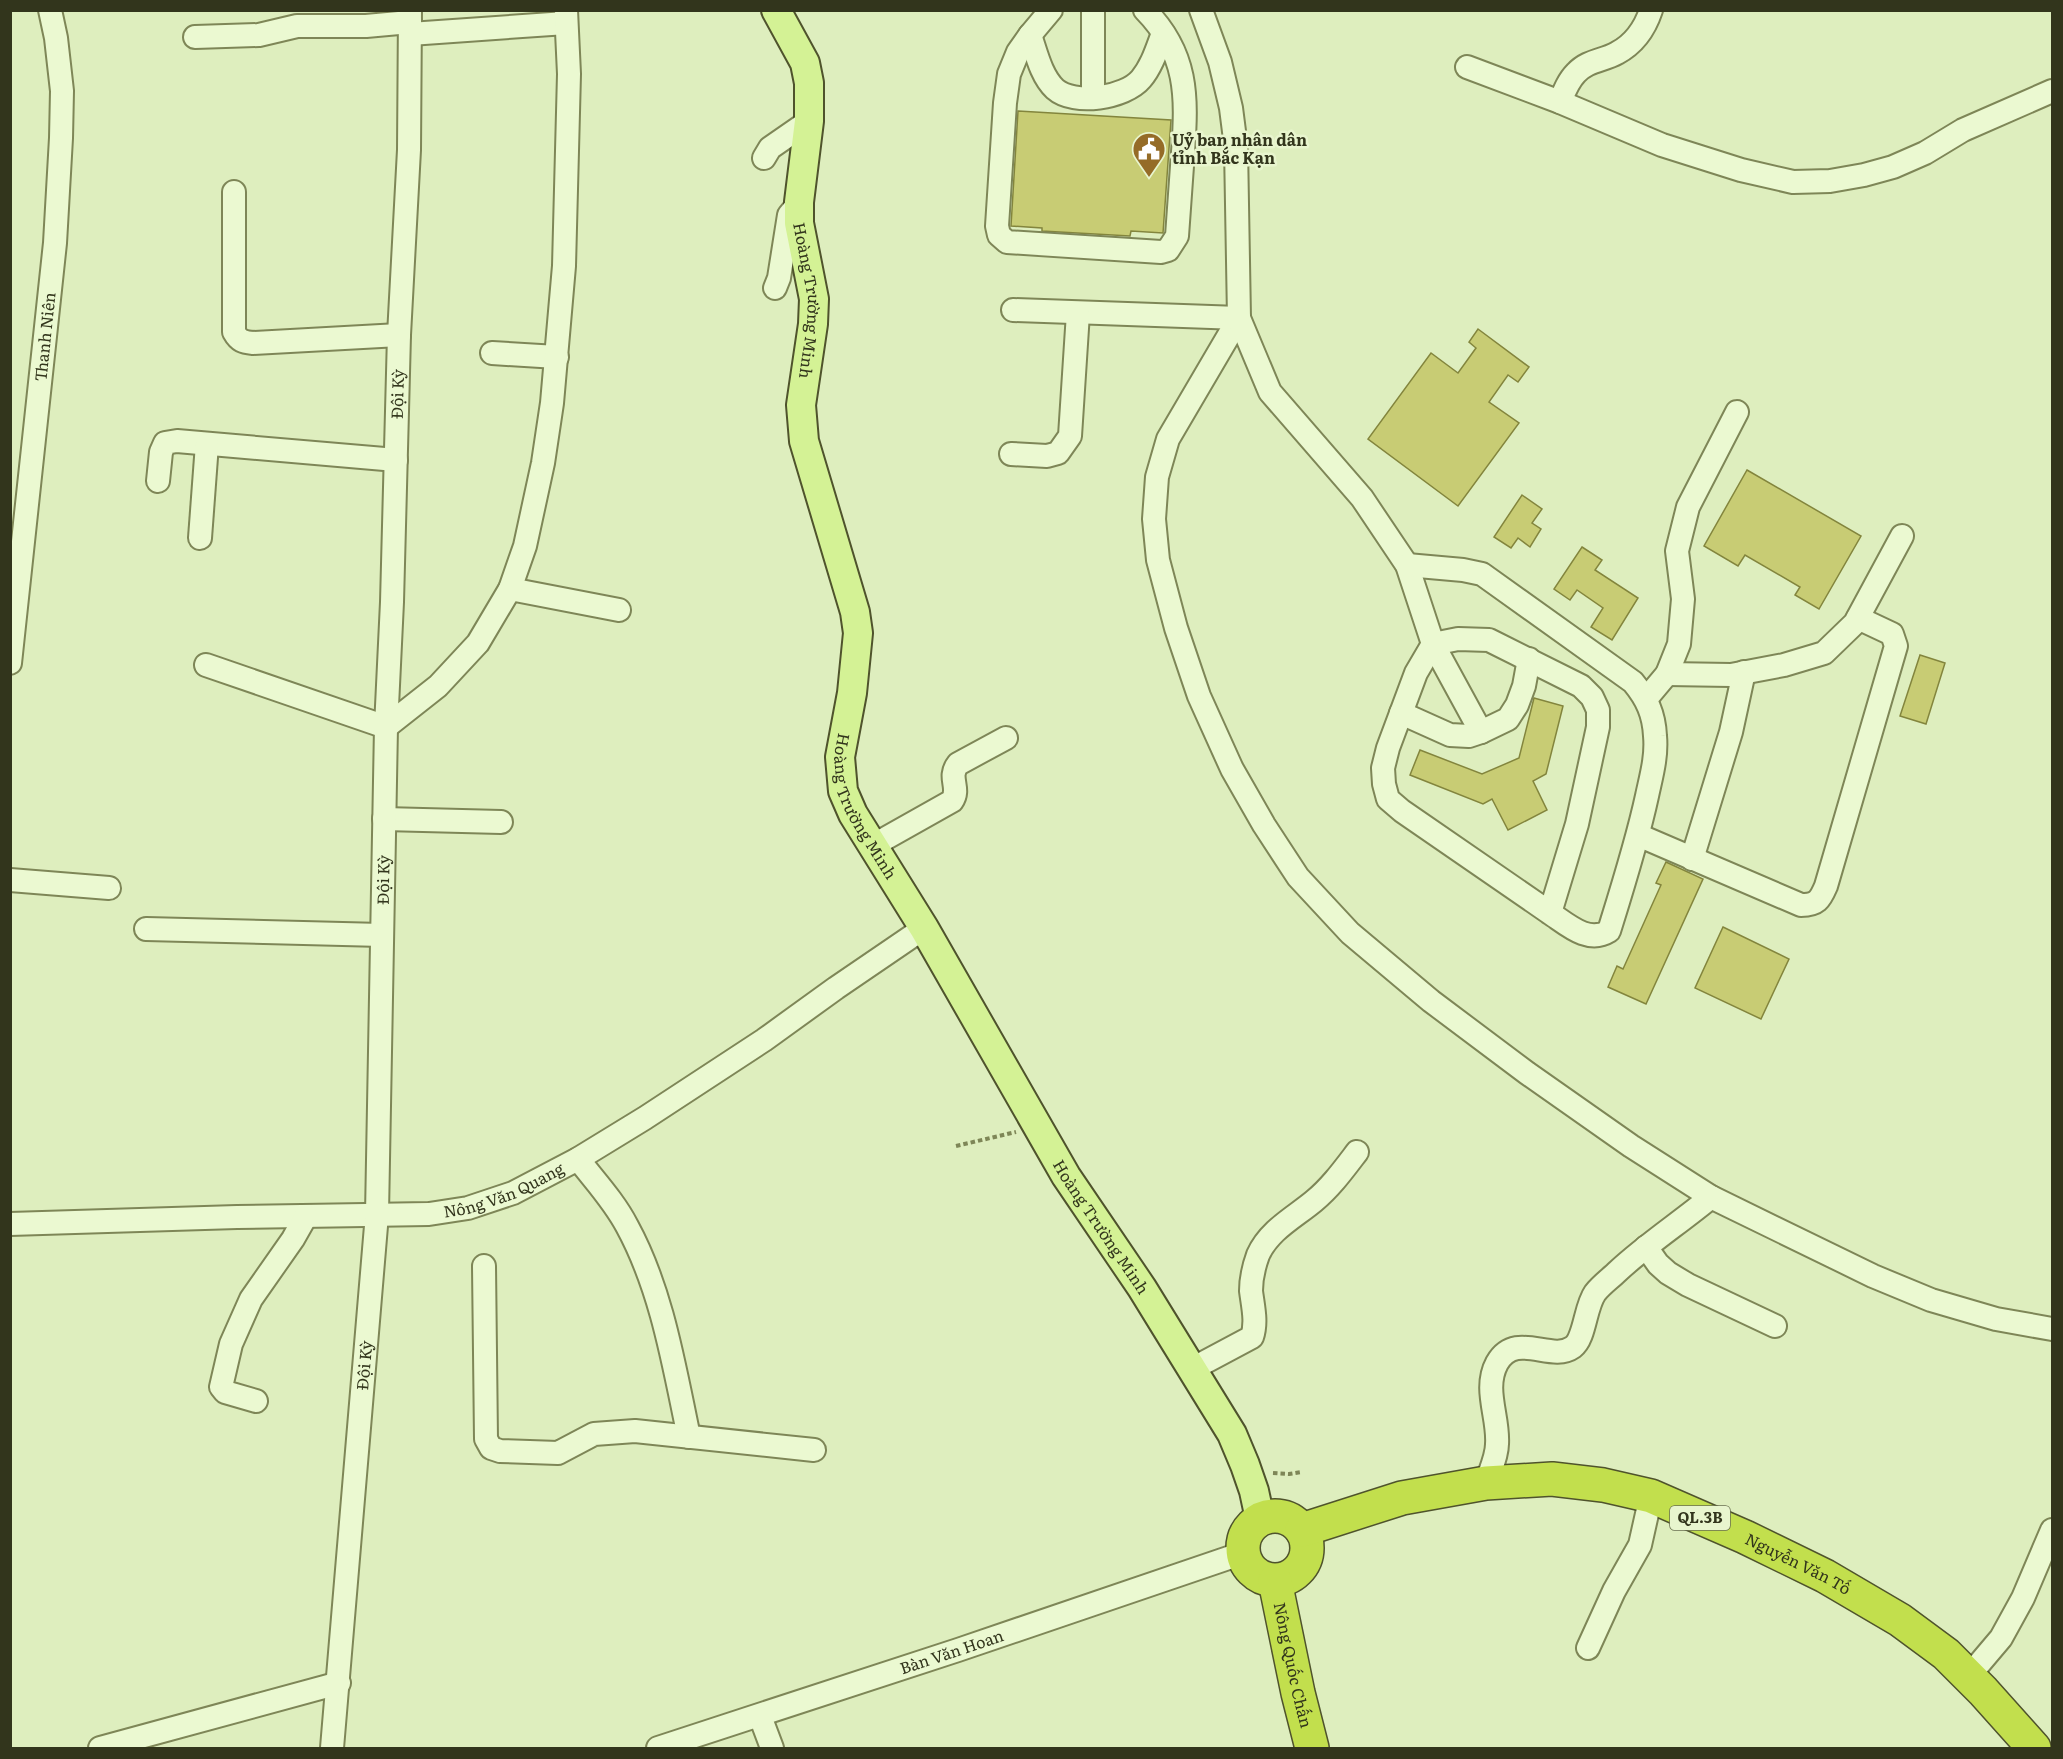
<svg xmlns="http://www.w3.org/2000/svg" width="2063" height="1759" viewBox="0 0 2063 1759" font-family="Literata,serif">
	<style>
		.building { fill: #c8cc74; stroke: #83853d; stroke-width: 1.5 }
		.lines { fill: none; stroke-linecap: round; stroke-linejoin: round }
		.minor-casing { stroke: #7e8657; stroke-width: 26 }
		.major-casing { stroke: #4f532c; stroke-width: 32 }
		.highway-casing { stroke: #4f532c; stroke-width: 36 }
		.path { stroke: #7e8657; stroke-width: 4; stroke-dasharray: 4.5 3; stroke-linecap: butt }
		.minor { stroke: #ebf9d1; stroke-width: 22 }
		.major { stroke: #d4f295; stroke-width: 28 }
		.highway { stroke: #c2df4d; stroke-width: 33 }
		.labels { text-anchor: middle; stroke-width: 5; stroke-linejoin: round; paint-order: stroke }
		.shield { fill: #e8f5ce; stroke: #696f51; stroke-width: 1.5 }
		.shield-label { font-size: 15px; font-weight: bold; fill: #32351c }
		.poi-label { font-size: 16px; font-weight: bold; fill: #32351c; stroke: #e8f5ce; text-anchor: start }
		.street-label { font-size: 16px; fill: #32351c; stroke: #e8f5ce }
	</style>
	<rect width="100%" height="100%" fill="#deeebe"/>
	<path class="building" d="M1018 111 1171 120 1163 233 1131 231 1130 236 1042 231V228L1011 226Z
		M1478 329 1529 367 1518 382 1508 375 1489 402 1519 423 1458 506 1368 439 1431 353 1458 373 1476 348 1469 342Z
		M1747 470 1861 536 1819 609 1795 595 1800 587 1745 555 1738 566 1704 546Z
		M1522 495 1542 509 1532 523 1541 529 1530 547 1518 538 1511 548 1494 537Z
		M1582 547 1602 560 1595 570 1638 598 1612 640 1591 627 1603 608 1577 590 1570 600 1554 589Z
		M1920 655 1945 663 1926 724 1900 716Z
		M1534 698 1563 706 1546 774 1533 781 1547 810 1508 830 1492 799 1483 804 1410 775 1420 750 1482 774 1519 758Z
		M1666 862 1703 879 1646 1004 1608 987 1617 966 1623 969 1661 885 1656 883Z
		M1723 927 1789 959 1761 1019 1695 988Z"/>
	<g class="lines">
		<defs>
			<g id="minor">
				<path d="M1051 10 1030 35 1018 52 1009 74 1005 103 997 226 999 235 1007 242 1161 252 1168 250 1177 236C1179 208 1181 180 1183 152 1187 96 1188 54 1145 10"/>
				<path d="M1201 10 1220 62 1231 108 1236 147 1239 318 1168 439 1157 477 1154 519 1158 560 1176 628 1199 696 1232 769 1264 825 1298 877 1350 933 1431 1001 1527 1073 1631 1146 1711 1197 1873 1276 1931 1300 1996 1319 2052 1329"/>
				<path d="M410 34 566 23"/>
				<path d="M1030 35C1036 52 1041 76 1055 89 1074 106 1125 98 1141 79 1152 66 1157 49 1163 33"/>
				<path d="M195 37 259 35 297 26H366L410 22"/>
				<path d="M1467 67 1560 102 1662 145 1741 170 1793 182 1830 181 1864 175 1893 167 1925 153 1963 130 2052 91"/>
				<path d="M1093 98V10"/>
				<path d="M1560 102C1564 92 1568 81 1576 73 1588 60 1603 61 1617 53 1634 44 1645 28 1651 10"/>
				<path d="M764 158 770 148 809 121"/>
				<path d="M234 192V332C239 341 243 342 253 343L399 335"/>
				<path d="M775 288 779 278 789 215 799 203"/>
				<path d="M1013 310 1239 318 1270 392 1362 498 1407 565 1433 644 1481 732"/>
				<path d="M492 353 557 357"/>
				<path d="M1011 454 1047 456 1058 453 1070 436 1078 313"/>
				<path d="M158 481 161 452 165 443 177 441 396 460"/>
				<path d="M200 538 207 444"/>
				<path d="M1407 565 1463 570 1482 574 1633 682C1647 699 1654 714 1655 736 1657 757 1651 777 1647 796 1637 842 1623 886 1609 931 1588 944 1568 925 1550 913L1402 811 1388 799 1384 784 1383 768 1388 748 1416 673 1433 644 1458 639 1489 640 1581 686 1592 697 1598 710V727L1577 824 1550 913"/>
				<path d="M510 589 619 610"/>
				<path id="s1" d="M10 663 55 243 61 138 62 91 56 38 50 10"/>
				<path d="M206 665 386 727 438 686 478 643 510 589 525 546 543 463 552 403 564 266 569 74 566 10"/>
				<path d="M1667 674 1731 675 1784 665 1824 653 1855 623 1902 536"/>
				<path d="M1646 699 1667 674 1679 644 1683 599 1677 551 1688 507 1737 412"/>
				<path d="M1401 713 1450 735 1469 736 1481 732 1508 719 1517 705 1524 686 1529 659"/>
				<path d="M384 819 501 822"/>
				<path d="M1638 835 1801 905C1817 905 1820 900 1826 886L1896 646 1892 634 1858 618"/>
				<path d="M872 846 952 801C961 788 947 778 958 764L1006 738"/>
				<path d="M1692 859 1731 732 1744 672"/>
				<path d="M10 880 109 888"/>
				<path d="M146 929 382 935"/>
				<path d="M578 1159C595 1181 614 1201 627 1226 662 1290 674 1366 689 1437"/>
				<path id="s2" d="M10 1224 237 1217 429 1214 468 1208 513 1193 578 1159 645 1118 764 1040 836 988 924 928"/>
				<path d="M1646 1247 1658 1264 1668 1273 1688 1285 1775 1326"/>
				<path d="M484 1266 486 1439 491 1448 500 1451 558 1453 594 1434 635 1431 814 1450"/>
				<path d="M1192 1369 1252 1337C1257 1322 1253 1307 1251 1291 1251 1279 1254 1266 1258 1255 1269 1230 1295 1217 1314 1201 1331 1187 1344 1169 1357 1152"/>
				<path d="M256 1401 225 1392 221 1387 231 1344 251 1299 293 1239 306 1216"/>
				<path d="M1486 1483C1490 1471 1497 1457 1497 1444 1499 1417 1483 1389 1497 1363 1516 1330 1551 1363 1573 1347 1585 1338 1585 1307 1595 1293 1601 1285 1611 1278 1618 1271 1647 1244 1681 1222 1711 1197"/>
				<path d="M1588 1648 1614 1591 1640 1545 1651 1496"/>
				<path d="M1968 1677 2001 1638 2023 1598 2052 1530"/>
				<path d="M760 1716 772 1748"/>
				<path d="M100 1748 339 1683"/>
				<path id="s3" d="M332 1748 377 1214 386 727 392 602 399 335 409 150 410 10"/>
				<path id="s4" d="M658 1748 958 1650 1243 1553"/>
			</g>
			<g id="major">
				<path id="s5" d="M776 10 805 63 809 83V121L799 202V223L814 299 813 324 801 405 804 441 855 612 858 633 852 693 840 757 843 791 853 814 924 928 1066 1176 1142 1288 1232 1434 1245 1465 1254 1491 1260 1519"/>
			</g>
			<g id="highway">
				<circle cx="1275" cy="1548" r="32"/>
				<path id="s6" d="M1302 1530 1402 1498 1486 1483 1552 1479 1603 1485 1651 1496 1745 1537 1825 1576 1900 1620 1946 1654 1983 1691 2034 1748"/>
				<path id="s7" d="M1275 1581 1298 1693 1312 1748"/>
			</g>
		</defs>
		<use href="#minor" class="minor-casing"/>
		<use href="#major" class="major-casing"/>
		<use href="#highway" class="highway-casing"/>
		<path class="path" d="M956 1146 1016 1132
			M1273 1473 1289 1474 1302 1472"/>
		<use href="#minor" class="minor"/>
		<use href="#major" class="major"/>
		<use href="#highway" class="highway"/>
	</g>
	<defs>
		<symbol id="civic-pin" viewBox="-11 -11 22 30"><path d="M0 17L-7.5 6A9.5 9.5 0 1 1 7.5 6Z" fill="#956c27" stroke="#e8f5ce"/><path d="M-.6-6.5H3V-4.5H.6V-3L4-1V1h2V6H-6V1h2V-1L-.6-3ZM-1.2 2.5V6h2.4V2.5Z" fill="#fff"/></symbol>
	</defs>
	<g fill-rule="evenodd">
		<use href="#civic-pin" x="1130" y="130" width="38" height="52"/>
	</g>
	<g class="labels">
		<rect class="shield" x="1670" y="1506" width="60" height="24" rx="4.5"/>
		<g class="shield-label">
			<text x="1700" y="1523">QL.3B</text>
		</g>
		<g class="poi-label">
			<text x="1172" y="146">Uỷ ban nhân dân<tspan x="1172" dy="18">tỉnh Bắc Kạn</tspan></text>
		</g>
		<g class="street-label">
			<text dy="6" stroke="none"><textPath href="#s5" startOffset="300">Hoàng Trường Minh</textPath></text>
			<text dy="6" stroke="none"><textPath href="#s1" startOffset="328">Thanh Niên</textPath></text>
			<text dy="6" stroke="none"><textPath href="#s3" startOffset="1356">Đội Kỳ</textPath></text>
			<text dy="6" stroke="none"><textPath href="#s5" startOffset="822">Hoàng Trường Minh</textPath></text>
			<text dy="6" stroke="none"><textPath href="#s3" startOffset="870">Đội Kỳ</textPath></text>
			<text dy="6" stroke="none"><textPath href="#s2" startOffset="498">Nông Văn Quang</textPath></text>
			<text dy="6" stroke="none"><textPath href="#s5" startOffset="1308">Hoàng Trường Minh</textPath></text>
			<text dy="6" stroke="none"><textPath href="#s3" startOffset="384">Đội Kỳ</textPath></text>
			<text dy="6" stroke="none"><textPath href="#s6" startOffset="519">Nguyễn Văn Tố</textPath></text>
			<text dy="6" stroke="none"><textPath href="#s4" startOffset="309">Bàn Văn Hoan</textPath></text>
			<text dy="6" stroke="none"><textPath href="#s7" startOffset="86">Nông Quốc Chấn</textPath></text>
		</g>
	</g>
	<rect width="2063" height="1759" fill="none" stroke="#32351c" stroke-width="24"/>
</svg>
